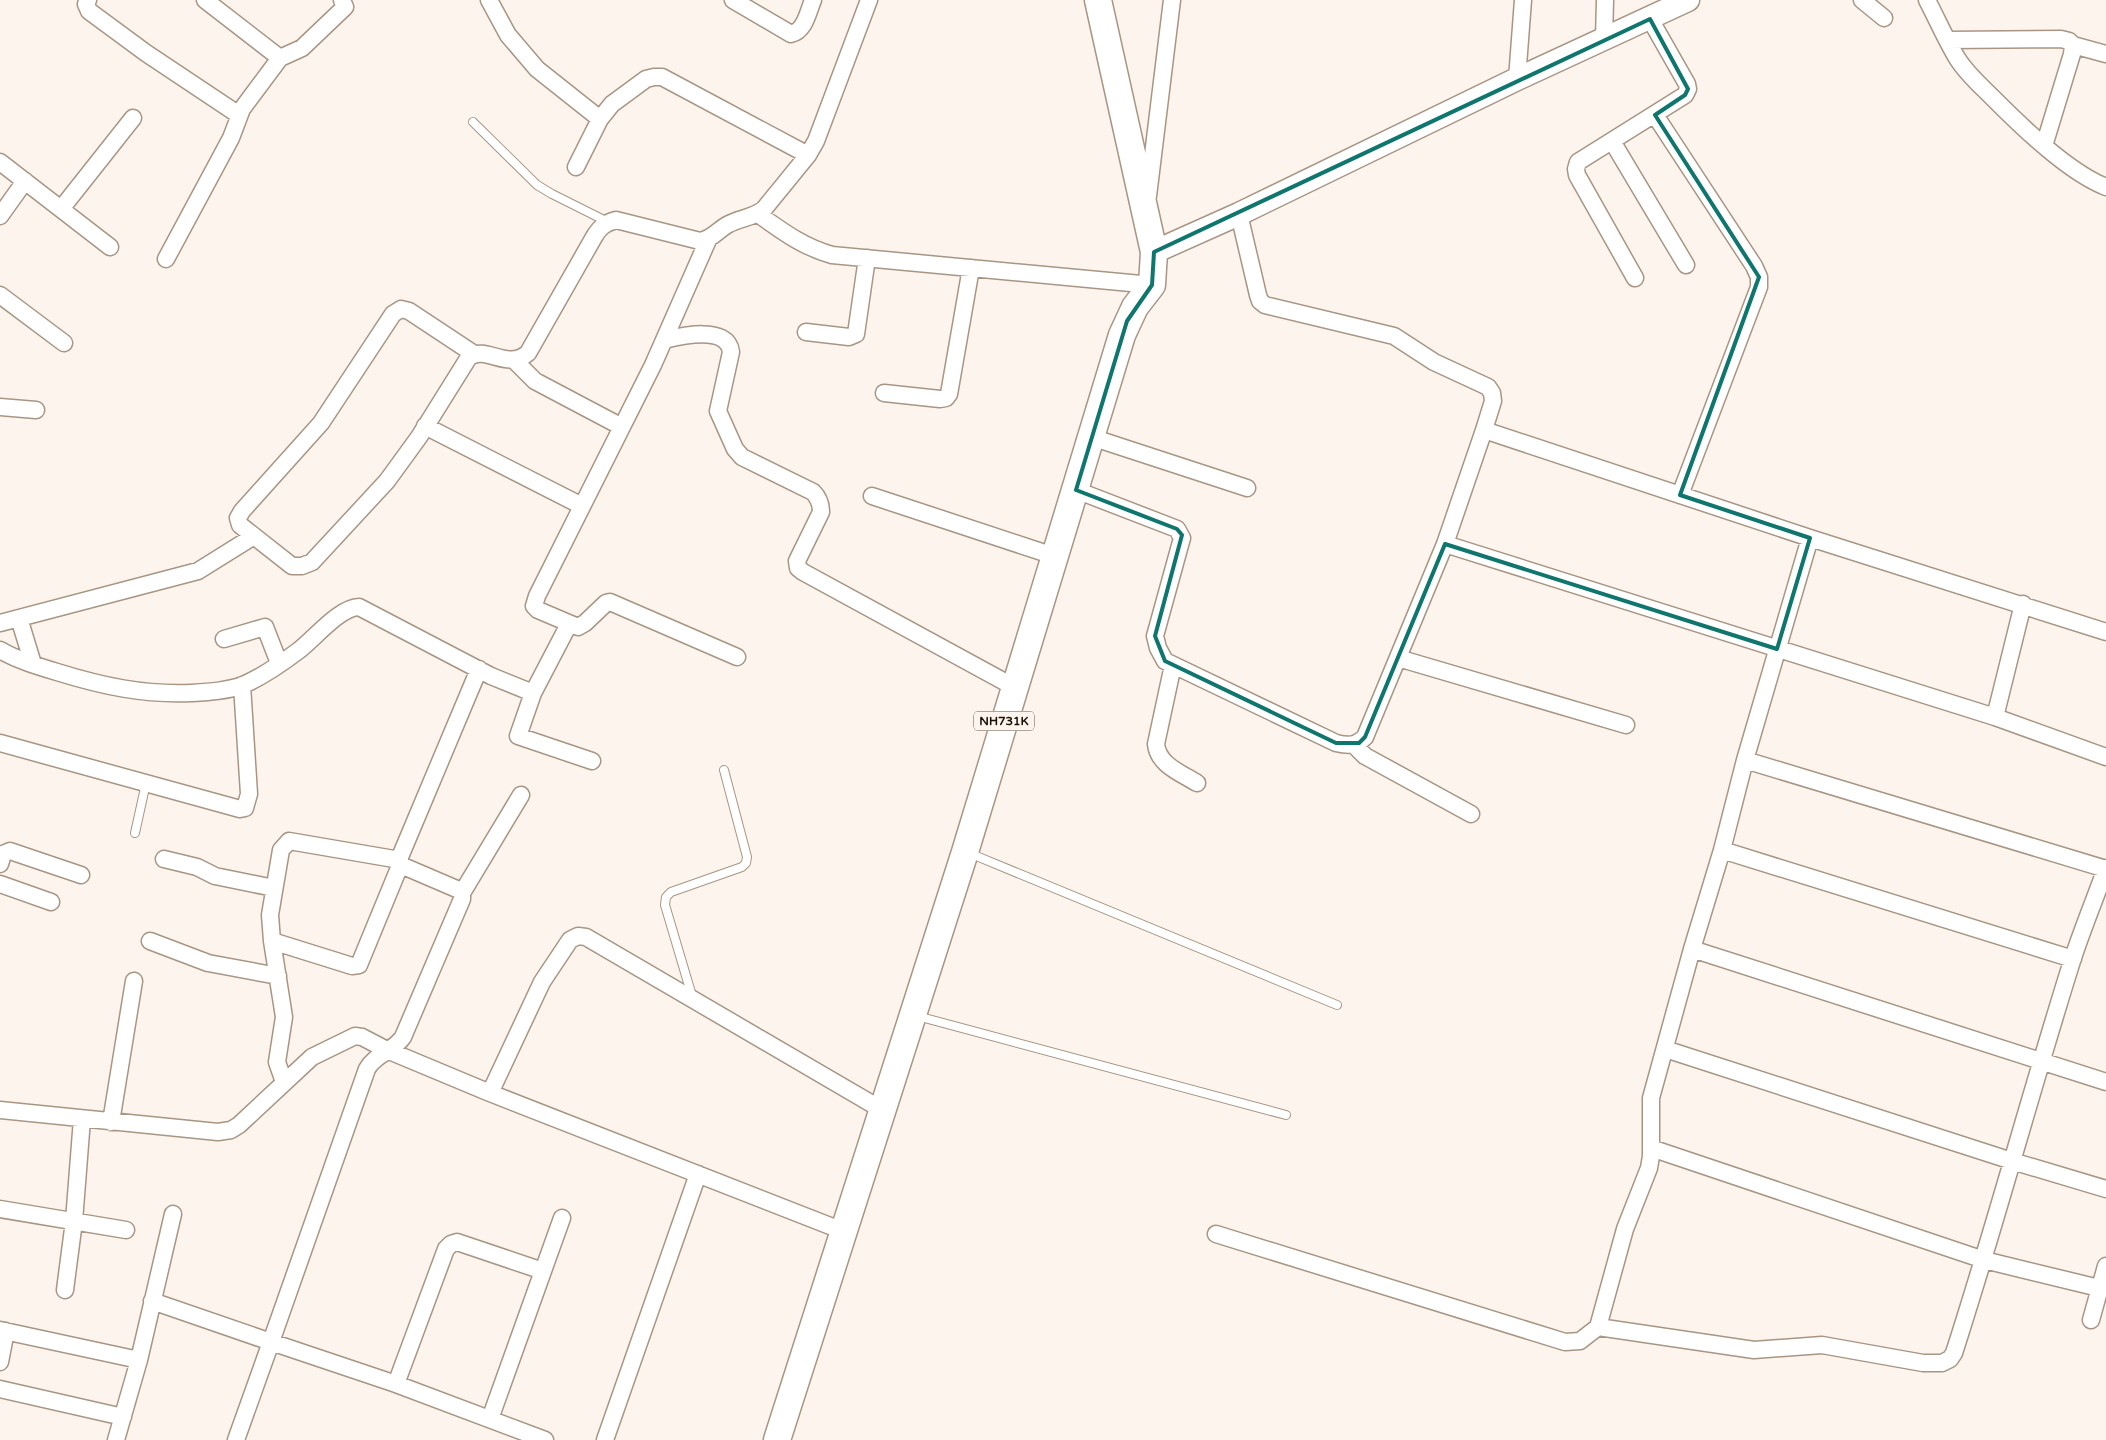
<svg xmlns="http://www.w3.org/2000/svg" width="2106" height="1440" viewBox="0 0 2106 1440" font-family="'Varela Round',sans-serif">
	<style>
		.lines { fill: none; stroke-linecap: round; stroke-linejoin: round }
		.service-casing { stroke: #a89583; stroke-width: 10 }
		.minor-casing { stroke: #a89583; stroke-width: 19 }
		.secondary-casing { stroke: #a89583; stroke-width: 25 }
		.trunk-casing { stroke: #a89583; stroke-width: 29 }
		.service { stroke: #fff; stroke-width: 8 }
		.minor { stroke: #fff; stroke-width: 16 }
		.secondary { stroke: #fff; stroke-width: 22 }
		.trunk { stroke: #fff; stroke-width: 26 }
		.marked { fill: none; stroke: #0f766e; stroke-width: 4; stroke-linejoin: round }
		.labels { text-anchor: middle; stroke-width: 4.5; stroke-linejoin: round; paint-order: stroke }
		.shield { fill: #fdf5ed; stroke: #5d564f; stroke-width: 1 }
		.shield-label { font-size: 12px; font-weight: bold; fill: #18120b }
	</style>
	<rect width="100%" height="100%" fill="#fdf5ed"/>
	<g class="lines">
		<defs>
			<path id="service" d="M473 122 537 185 552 194 608 222
				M135 833 146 783
				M969 853 1337 1005
				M692 996 665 905 666 897 671 892 742 867 746 863 747 857 724 770
				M917 1016 1286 1115"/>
			<path id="minor" d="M88 0 86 4 89 11 146 53 239 115
				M205 0 280 58
				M489 0 508 35 537 69 600 119
				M733 0 791 34C805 31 808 12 813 0
				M1862 0 1884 18
				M1927 0C1937 19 1946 40 1957 58 1966 73 1980 85 1993 98 2022 127 2068 172 2106 187
				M1604 40 1605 0
				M1948 40 2061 39 2069 41 2073 45 2072 54 2044 146
				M2073 45 2106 54
				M1517 79 1523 0
				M1655 115 1754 266 1759 277V287L1680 495
				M1612 141 1686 265
				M0 162 110 247
				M576 167 600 119 612 104 646 79 654 77H662L808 155
				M1148 196 1172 0
				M61 209 133 118
				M758 214C782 231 803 247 832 255L1152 285
				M0 216 25 181
				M708 240 653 365 537 596 534 606 538 610 578 627 585 623 606 603 610 602 737 657
				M166 259 231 138 242 109 280 58 302 48 345 7 342 0
				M1635 278 1577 175 1576 169 1578 162 1685 95 1688 89 1687 84 1650 19
				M0 295 64 343
				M806 332 849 337 856 334 867 258
				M664 340C681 336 728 325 731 352L718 411 735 449 742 457 813 492C819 498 821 504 821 512L797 561 798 568 803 572 1014 687
				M474 354 409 311 401 309 393 314 321 423 242 511 238 518 240 525 292 566H302L312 562 387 481 419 437 469 357C487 345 507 371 528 353L594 237C600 227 605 223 616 220L700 241C712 239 717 231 727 225 739 218 753 218 764 209L808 155 816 141 869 0
				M514 360 535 381 622 427
				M884 393 940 399 946 398 949 394 971 268
				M0 407 36 410
				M425 426 582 506
				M1484 430 1810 538 2106 632
				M1091 437 1247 488
				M1076 490 1177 529 1182 538 1155 636 1158 648 1165 661 1336 743C1349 746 1356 746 1365 737L1445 544 1484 430 1493 401 1492 393 1488 387 1434 362 1394 336 1265 305 1260 301 1258 295 1239 214
				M872 496 1054 556
				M1445 544 1995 717 2106 757
				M19 618 33 664
				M0 623 198 571 254 536
				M569 624 533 693 518 736 592 761
				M224 639 265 627 279 663
				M0 650C17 660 37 666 57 672 102 686 144 695 191 693 208 692 227 691 243 685 262 677 282 663 298 651 314 639 340 607 359 607L491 676 533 693
				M1398 658 1626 725
				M1173 665 1156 744C1158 765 1181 773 1197 783
				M1995 717 2023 604
				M0 743 240 809 245 808 249 794 242 685
				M1354 745 1365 756 1471 814
				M1745 760 2106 869
				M521 795 462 893V899L403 1037C394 1051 375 1054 367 1069L271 1342 396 1384 545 1440
				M1722 850 2073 959
				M164 859 197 867 215 876 274 888
				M0 864 3 854 10 851 81 875
				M0 884 51 902
				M462 893 459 890 403 866 400 862V857L479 669
				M150 941 208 963 278 976
				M272 941 352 966 359 965 401 863
				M1692 949 2106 1082
				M1665 1049 2012 1161 2106 1189
				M284 1082 277 1062 284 1017 272 941 270 915 281 850 289 841 400 860
				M490 1093 542 982 570 940 578 936 586 937 884 1111
				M0 1110 218 1132 231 1130 239 1125 312 1057 355 1036 362 1037 387 1050 490 1093 843 1231
				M111 1122 134 981
				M1651 1148 1984 1260 2099 1288
				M0 1209 126 1230
				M1216 1234 1565 1342 1580 1341 1598 1327 1625 1229 1649 1168 1651 1156V1098L1692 949 1722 850 1745 760 1810 538
				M65 1290 74 1221 82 1119
				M152 1301 271 1342 236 1440
				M2091 1320 2106 1266
				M1598 1327 1754 1350 1822 1345 1923 1363H1942L1950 1359 1954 1353C1996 1223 2031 1091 2072 961 2082 930 2095 899 2106 868
				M0 1330 139 1360
				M0 1362 6 1331
				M396 1384 446 1249 451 1244 457 1242 543 1271
				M0 1389 123 1417
				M490 1419 562 1218
				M116 1440 139 1360 173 1214
				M605 1440 698 1174"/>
			<path id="secondary" d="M1154 252 1239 214 1517 79 1688 0"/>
			<path id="trunk" d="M777 1440 965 852 1122 335 1135 307 1152 285 1154 252 1098 0"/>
		</defs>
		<use href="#service" class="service-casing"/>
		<use href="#minor" class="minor-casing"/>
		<use href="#secondary" class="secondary-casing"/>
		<use href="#trunk" class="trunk-casing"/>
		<use href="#service" class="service"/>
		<use href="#minor" class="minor"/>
		<use href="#secondary" class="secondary"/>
		<use href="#trunk" class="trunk"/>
	</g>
	<path class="marked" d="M1650 19 1688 89 1685 95 1655 115 1759 277 1680 495 1810 538 1777 649 1445 544 1365 737 1359 743H1336L1165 661 1155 636 1182 535 1177 529 1076 490 1127 321 1152 285 1154 252Z"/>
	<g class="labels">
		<rect class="shield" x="974" y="711.5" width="60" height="19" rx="4"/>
		<g class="shield-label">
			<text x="1004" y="725">NH731K</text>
		</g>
	</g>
</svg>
